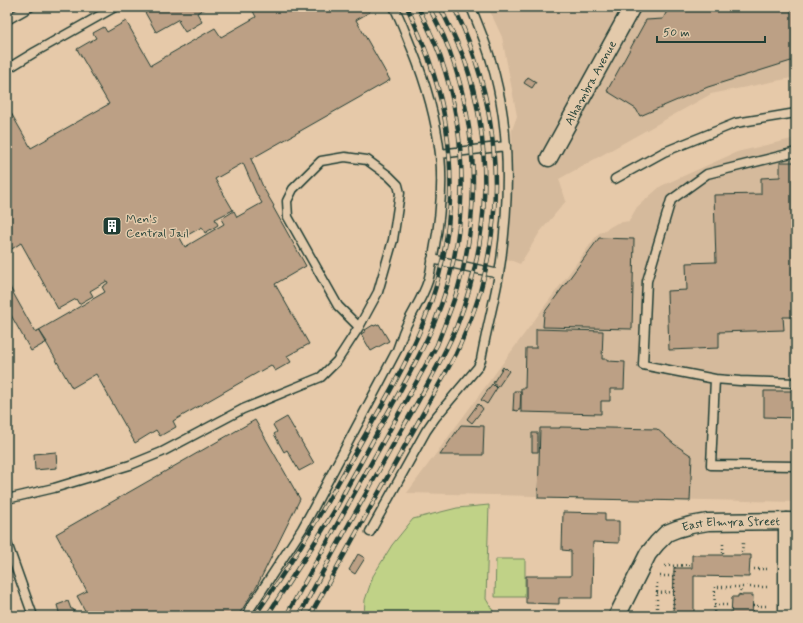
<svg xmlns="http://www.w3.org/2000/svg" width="803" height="623" viewBox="0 0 803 623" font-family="Mynerve,sans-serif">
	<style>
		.built { fill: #d5ba9c }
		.green { fill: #c0d287; stroke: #70885e }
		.building { fill: #bca085; stroke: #1f3d34; fill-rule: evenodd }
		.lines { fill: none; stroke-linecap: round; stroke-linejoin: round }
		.lane-casing { stroke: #1f3d34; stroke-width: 11 }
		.street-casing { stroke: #1f3d34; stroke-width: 19 }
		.path { stroke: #1f3d34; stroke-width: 2.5; stroke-dasharray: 1 3; stroke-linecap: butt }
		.lane { stroke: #e3caab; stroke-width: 8 }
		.street { stroke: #e3caab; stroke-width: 16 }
		.rail-casing { stroke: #1f3d34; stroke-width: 4.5 }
		.rail { stroke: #e3caab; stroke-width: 3; stroke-dasharray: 9; stroke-linecap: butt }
		.labels { text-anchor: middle; stroke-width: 3; stroke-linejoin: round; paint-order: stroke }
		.street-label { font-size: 12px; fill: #1f3d34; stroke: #e3caab }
		.poi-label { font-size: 12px; fill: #1f3d34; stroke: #e3caab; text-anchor: start }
	</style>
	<rect width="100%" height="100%" fill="#e6c9a9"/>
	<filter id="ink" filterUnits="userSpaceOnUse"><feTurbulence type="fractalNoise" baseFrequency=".025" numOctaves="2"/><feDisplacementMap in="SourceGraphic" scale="8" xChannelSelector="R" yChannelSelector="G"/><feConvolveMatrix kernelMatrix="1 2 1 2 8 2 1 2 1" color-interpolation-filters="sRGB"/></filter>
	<g filter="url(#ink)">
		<path class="built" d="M488 7H796V77L711 94 559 179 566 201 540 232 520 264 505 258 512 198V130L517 116 502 37Z
			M796 138V502L407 493 598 234 617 223 629 221 637 207 661 186 737 152Z"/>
		<path class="green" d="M489 505 486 599 496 616H364L365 600 373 576 392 545 413 519 457 508Z
			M496 559H525V597H495Z"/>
		<path class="building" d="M142 7H207L197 13 202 22 185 32 178 21 180 20 179 19 156 32Z
			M251 7H367L370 12 356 20 390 80 251 159 264 189 274 206 273 207 306 266 275 284 309 344 287 356 291 362 275 371 271 365 173 421 176 427 160 436 156 430 135 443 96 374 72 388 39 330 105 292 102 287 108 283 107 281 90 291 93 296 79 304 76 299 58 309 21 243 7 252V106L31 148 109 104 77 49 96 38 93 33 104 27 107 32 126 21 151 65 215 28 221 37 256 17ZM243 163 256 193 262 203 237 217 234 211 221 219 224 224 185 247 179 236 183 234 184 237 202 227 205 233 218 225 215 219 233 210 215 179Z
			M669 7H796V60L791 61 708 87 640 116 636 109 607 91 646 20 663 19Z
			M528 77 536 82 532 88 524 83Z
			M780 162H796V317H783L784 330 719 332V348L669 350 667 291 687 290 686 263 716 262 714 195 761 194V178L780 177Z
			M599 238 634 239 632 329 543 327 544 313Z
			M7 282 35 332 39 330 47 342 31 351 7 308Z
			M379 324 389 341 371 351 361 334 366 331 365 330 373 325 374 326Z
			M536 329 603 331 602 359H608V361L625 362 624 389H610V401H601V414L521 412V388H525L526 348H536Z
			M503 367 505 369 506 368 509 371 498 387 493 383Z
			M492 384 494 386V385L497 388 487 404 481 400Z
			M514 391H521L520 410H518V411L513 410Z
			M764 391H796V418L764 417Z
			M478 404 480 406V405L483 409 472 423 467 419Z
			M287 417 314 463 299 471 287 450 284 452 274 434 277 432 273 425Z
			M255 420 300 499 257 586 238 616H88L77 596 87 591 56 534Z
			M461 425 484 426 483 455H440Z
			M560 427 657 429 674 444 692 456 690 501 538 498 540 428H560Z
			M532 433H538V452H532Z
			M56 452 57 468 35 470 34 454Z
			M563 512 605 513V521H619V543L593 542 592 598H559V604L526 603V576H571V551L562 550Z
			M358 554 365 558 355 574 349 570Z
			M692 555H751V559H750L749 577 694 576V616H673L674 568H692Z
			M738 595H753L752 616H731L732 597H738Z
			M68 601 71 609H73L76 616H60L57 605Z"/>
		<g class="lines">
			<defs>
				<path id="lane" d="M7 20 30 7
					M7 69 35 52 115 7
					M440 154 506 146
					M615 179 664 152 736 123 796 113
					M432 259 499 274
					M715 379 643 365 647 281 671 200 707 174 796 152
					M796 383 740 381 715 379 711 465 796 466
					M7 499 54 488 130 465 162 452 243 409 321 377 337 361 359 327 378 292 393 240 400 193 398 185 389 176 367 160 345 157 321 161 293 189 287 201 288 217 338 306 359 327
					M370 532 426 431 435 418 478 367 481 360C486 331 494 303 499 274 510 203 512 130 491 61 486 43 478 25 471 7
					M7 543 33 616
					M247 616 249 610 302 529 313 509 397 350C399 345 401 339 403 333 410 315 422 300 428 281 431 272 432 261 434 251 440 220 443 186 440 154 436 119 425 81 412 49 406 35 401 20 394 7"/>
				<g id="street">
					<path id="s1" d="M549 158 632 7"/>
					<path id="s2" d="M617 616 648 554 657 543 667 533 677 529 691 525 708 522 796 521"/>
					<path d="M787 616V521"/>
				</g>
			</defs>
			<use href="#lane" class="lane-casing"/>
			<use href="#street" class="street-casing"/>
			<path class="path" d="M742 552 743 543
				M723 553V542
				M665 566 692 565
				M754 569H769
				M660 576H675
				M657 593 674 592
				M740 595 741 587
				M714 605H730
				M753 606H768
				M657 614H674
				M657 616V581
				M673 616 675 565
				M714 616 715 587H769"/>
			<use href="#lane" class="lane"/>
			<use href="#street" class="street"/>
			<defs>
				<path id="rail" d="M254 616C263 605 269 594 277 583 306 540 331 496 356 451 383 403 413 355 431 302 456 229 457 146 433 72 426 49 417 28 407 7
					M267 616C288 583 310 551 330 518 338 506 344 492 351 480 361 462 371 445 380 427 399 392 420 358 435 321 469 237 470 140 440 56 434 39 426 23 418 7
					M286 616 437 345C444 326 452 307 458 288 482 206 477 116 444 37 439 27 434 17 429 7
					M299 616C331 555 365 496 398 436 418 401 440 365 456 328 490 243 494 148 465 61 458 43 449 25 440 7
					M310 616 456 354C465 334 474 313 480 292 507 197 497 96 454 7"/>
			</defs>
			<use href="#rail" class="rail-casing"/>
			<use href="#rail" class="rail"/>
		</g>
	</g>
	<defs>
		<symbol id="building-square" viewBox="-11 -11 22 22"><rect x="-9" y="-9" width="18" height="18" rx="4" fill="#1f3d34" stroke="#e3caab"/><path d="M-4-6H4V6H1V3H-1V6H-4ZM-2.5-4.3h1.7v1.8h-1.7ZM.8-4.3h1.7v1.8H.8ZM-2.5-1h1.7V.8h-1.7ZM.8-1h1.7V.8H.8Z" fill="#fff"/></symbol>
	</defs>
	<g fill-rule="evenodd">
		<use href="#building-square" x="101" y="215" width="22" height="22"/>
	</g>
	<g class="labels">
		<g class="street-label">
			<text dy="4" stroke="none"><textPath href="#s1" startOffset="86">Alhambra Avenue</textPath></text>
			<text dy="4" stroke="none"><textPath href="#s2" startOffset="163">East Elmyra Street</textPath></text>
		</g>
		<g class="poi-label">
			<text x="126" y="223">Men's<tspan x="126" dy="14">Central Jail</tspan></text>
		</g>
	</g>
	<rect width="803" height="623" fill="none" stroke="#e3caab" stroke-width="24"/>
	<rect x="12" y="12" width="779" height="599" fill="none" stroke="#1f3d34" stroke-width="1.5" filter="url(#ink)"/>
	<path d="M657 36v6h108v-6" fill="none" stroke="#1f3d34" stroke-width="2"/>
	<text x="663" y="36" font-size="12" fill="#1f3d34" stroke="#e3caab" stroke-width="3" paint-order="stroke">50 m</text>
</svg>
